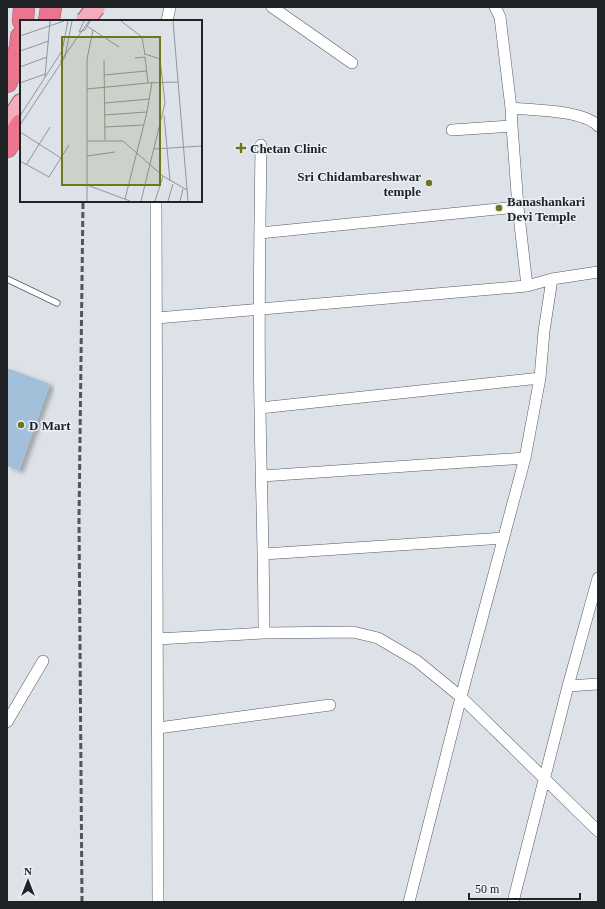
<svg xmlns="http://www.w3.org/2000/svg" width="605" height="909" viewBox="0 0 605 909" font-family="'Times New Roman',serif">
	<style>
		.building { fill: #a3c0da; filter: url(#shadow) }
		.lines { fill: none; stroke-linecap: round; stroke-linejoin: round }
		.lane-casing { stroke: #545a5f; stroke-width: 7 }
		.street-casing { stroke: #545a5f; stroke-width: 12 }
		.primary-casing { stroke: #a35869; stroke-width: 20 }
		.highway-casing { stroke: #a35869; stroke-width: 22 }
		.lane { stroke: #fff; stroke-width: 5.5 }
		.street { stroke: #fff; stroke-width: 11 }
		.primary { stroke: #f2acbb; stroke-width: 18 }
		.highway { stroke: #e9758e; stroke-width: 21 }
		.rail { stroke: #535659; stroke-width: 3; stroke-dasharray: 6 3; stroke-linecap: butt }
		.primary-bridge-casing { stroke: #a35869; stroke-width: 20; stroke-linecap: butt }
		.primary-bridge { stroke: #f2acbb; stroke-width: 18 }
		.poi-dot { fill: #73751b; stroke: #e9eff5; stroke-width: 1.5 }
		.labels { text-anchor: middle; stroke-width: 3; stroke-linejoin: round; paint-order: stroke }
		.poi-label { font-size: 13px; font-weight: bold; fill: #202325; stroke: #e9eff5; text-anchor: start }
		.inset-road { fill: none; stroke: #91969a; stroke-width: 1 }
		.view { fill: #73751b; fill-opacity: 0.15; stroke: #73751b; stroke-width: 2 }
		.inset-edge { fill: none; stroke: #202325; stroke-width: 2 }
	</style>
	<defs>
		<filter id="shadow"><feDropShadow dx="4.5" dy="2.5" stdDeviation="2" flood-color="#0004"/></filter>
	</defs>
	<rect width="100%" height="100%" fill="#dce2e8"/>
	<path class="building" d="M7 368 50 384 19 471 7 466Z"/>
	<g class="lines">
		<defs>
			<path id="lane" d="M7 279 57 303"/>
			<path id="street" d="M272 7 352 63
				M495 7 500 17 511 108 512 126
				M167 21 170 7
				M511 108C533 110 584 110 598 126
				M452 130 512 126 518 207 527 286 552 279 598 272
				M261 145C260 233 258 321 260 409 261 484 264 558 264 633
				M156 201 158 902
				M260 233 518 207
				M157 318 527 286
				M260 408 540 378
				M262 476 525 458
				M264 554 504 538
				M157 639 264 633 353 632 378 638 417 661 461 697 598 831
				M568 686 598 684
				M7 722 43 661
				M158 728 330 705
				M409 902 461 697 525 458 540 378 544 331 552 279
				M513 902 568 686 598 578"/>
			<path id="primary" d="M7 125 21 103"/>
			<path id="highway" d="M23 21 24 7
				M49 21 51 7
				M7 82 20 48 21 37
				M7 147 21 125"/>
		</defs>
		<use href="#lane" class="lane-casing"/>
		<use href="#street" class="street-casing"/>
		<use href="#primary" class="primary-casing"/>
		<use href="#highway" class="highway-casing"/>
		<use href="#lane" class="lane"/>
		<use href="#street" class="street"/>
		<use href="#primary" class="primary"/>
		<use href="#highway" class="highway"/>
		<path class="rail" d="M87 21V7
			M82 902 79 519 83 201"/>
		<defs>
			<path id="primary-bridge" d="M85 21 96 7"/>
		</defs>
		<use href="#primary-bridge" class="primary-bridge-casing"/>
		<use href="#primary-bridge" class="primary-bridge"/>
	</g>
	<g class="poi-dot">
		<path d="M239 142h4v4h4v4h-4v4h-4v-4h-4v-4h4z"/>
		<circle cx="429" cy="183" r="4"/>
		<circle cx="499" cy="208" r="4"/>
		<circle cx="21" cy="425" r="4"/>
	</g>
	<g class="labels">
		<g class="poi-label">
			<text x="250" y="153">Chetan Clinic</text>
			<text x="421" y="181" text-anchor="end">Sri Chidambareshwar<tspan x="421" dy="15">temple</tspan></text>
			<text x="507" y="206">Banashankari<tspan x="507" dy="15">Devi Temple</tspan></text>
			<text x="29" y="430">D Mart</text>
		</g>
	</g>
	<g transform="translate(20 20)">
		<rect width="182" height="182" fill="#dce2e8"/>
		<path class="inset-road" d="M101 1 122 17 125 35M153 1 168 181M67 6 99 27M59 12 65 10 70 1M59 12 64 1M0 16 44 1M0 31 29 21M115 38 125 37 128 63 158 62M84 40 85 120M40 42 69 1M0 47 27 37M84 55 126 51M25 57 30 1M0 63 25 54M67 69 128 63M84 83 130 79M84 95 127 92M144 95 150 161M0 96 42 31 48 1M0 105 45 37 52 1M85 107 124 105M0 112 41 138M67 121H103L143 156 167 170M134 129 182 126M67 136 95 132M0 141 29 157 49 125M6 145 30 107M67 165 110 181M105 179 127 92 132 62M67 181V39L73 10M121 181 145 83 140 39 125 34M135 181 143 156M148 181 153 164M160 181 163 169"/>
		<path class="view" d="M42 17H140V165H42Z"/>
		<rect width="182" height="182" class="inset-edge"/>
	</g>
	<rect width="605" height="909" fill="none" stroke="#202325" stroke-width="16"/>
	<g transform="translate(28 881)" stroke="#e9eff5" stroke-width="3" paint-order="stroke">
	<path d="M0-3L7 15L0 10L-7 15Z" fill="#202325"/>
	<text y="-6" font-size="11" font-weight="bold" text-anchor="middle" fill="#202325">N</text>
	</g>
	<path d="M469 893v6h111v-6" fill="none" stroke="#202325" stroke-width="2"/>
	<text x="475" y="893" font-size="12" fill="#202325" stroke="#e9eff5" stroke-width="3" paint-order="stroke">50 m</text>
</svg>
